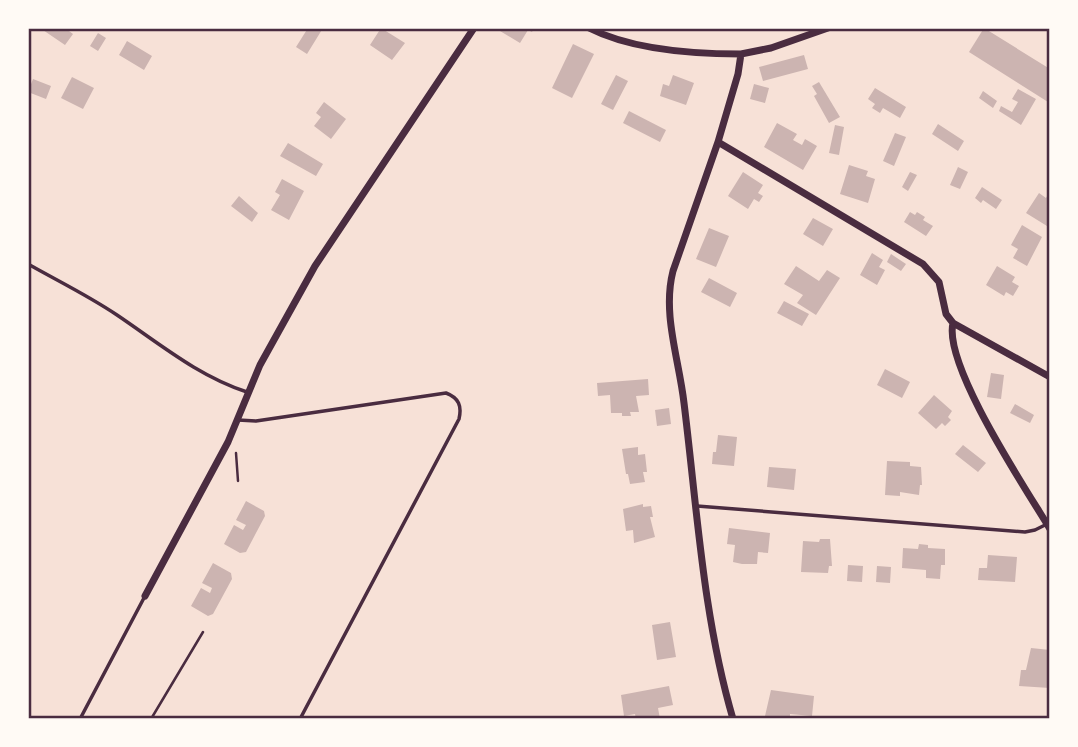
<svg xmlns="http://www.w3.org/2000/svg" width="1078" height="747" viewBox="0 0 1078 747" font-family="Inter,sans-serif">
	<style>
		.building { fill: #ccb4b1 }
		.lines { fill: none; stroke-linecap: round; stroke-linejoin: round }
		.path { stroke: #4a2c40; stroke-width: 2.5 }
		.service { stroke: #4a2c40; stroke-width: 3.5 }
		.minor { stroke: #4a2c40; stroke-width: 7 }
		.neatline { fill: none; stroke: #4a2c40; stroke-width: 2.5 }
	</style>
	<rect width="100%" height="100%" fill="#f7e1d7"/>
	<path class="building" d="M40 28H65L73 34 65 45Z
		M308 28H323L307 54 296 47Z
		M381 28 405 43 392 60 370 45Z
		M502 28H534L532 32 528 30 520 43 500 31Z
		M984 28 1050 69V98L1048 102 969 52Z
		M98 33 106 38 98 51 90 46Z
		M127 41 152 56 144 70 119 55Z
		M573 44 594 54 572 98 552 88Z
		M804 55 808 69 763 81 759 67Z
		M616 75 628 81 613 110 601 104Z
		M673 75 694 83 686 105 660 96 663 84 669 86Z
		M72 77 94 88 83 109 61 98Z
		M33 79 51 86 46 99 28 92Z
		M819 82 840 117 829 123 814 96 817 94 812 86Z
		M754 84 769 88 765 103 750 99Z
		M875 88 906 107 900 118 883 108 880 113 872 108 875 104 868 99Z
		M1018 89 1036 99 1021 125 999 111 1001 106 1012 112 1018 102 1012 99Z
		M983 91 997 101 993 108 979 98Z
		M324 102 346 119 331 139 314 126 321 117 316 113Z
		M629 111 666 130 660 142 623 123Z
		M777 123 797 134 793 140 802 145 805 139 817 146 803 170 764 147Z
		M938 124 964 141 958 151 932 134Z
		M835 125 844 127 839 155 829 153Z
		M895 133 906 137 894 166 883 161Z
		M288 143 323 164 316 176 280 156Z
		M849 165 868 171 866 176 875 179 868 203 840 194Z
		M958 167 968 172 960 189 950 185Z
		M743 172 763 185 758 193 763 196 759 202 754 199 748 209 728 196Z
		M910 172 917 175 908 191 902 187Z
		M282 179 304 191 289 220 271 210 280 195 275 192Z
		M982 187 1002 200 996 209 983 200 981 203 975 198Z
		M1050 191V222L1047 226 1026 213 1039 193 1046 198Z
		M239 196 258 213 252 222 231 206Z
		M910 212 915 215 917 212 925 217 923 220 933 226 926 236 904 222Z
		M813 218 833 229 823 246 803 234Z
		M1022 225 1042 237 1027 266 1013 258 1018 249 1011 245Z
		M709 228 729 236 716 267 696 259Z
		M872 253 883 260 879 267 885 270 877 285 860 275Z
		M891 254 906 264 901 271 887 262Z
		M796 266 819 281 827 270 840 278 816 315 797 303 803 295 784 284Z
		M997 266 1015 277 1012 282 1019 286 1013 296 1006 292 1004 296 986 285Z
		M709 278 737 293 730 307 701 292Z
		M784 301 809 314 802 326 777 313Z
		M885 369 910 382 902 398 877 385Z
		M991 373 1004 375 1001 399 987 397Z
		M648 379 649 395 636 396 639 412H630L631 416H622V413H611L610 395 598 396 597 383Z
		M934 395 952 411 948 417 951 420 945 426 942 423 936 429 918 413Z
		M1015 404 1034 415 1030 423 1010 413Z
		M669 408 671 424 657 426 655 410Z
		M718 435 737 437 734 466 712 464 713 452H716Z
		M963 445 986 463 978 472 955 454Z
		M638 447V455L645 454 647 472H643L645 482 630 484 628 474H626L622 449Z
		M887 461 910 462V466L921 467 922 485H920L919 495 900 492V496L885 495Z
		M769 467 796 469 794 490 767 487Z
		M246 501 264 511 265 516 246 552 240 553 224 544 234 525 243 530 246 525 236 520Z
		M643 504V507L651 506 653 517H650L655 537 634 543 633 530 626 531 623 509Z
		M729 528 770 533 768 553 758 552 757 564H742L733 562 735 545 727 544Z
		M820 539H830L832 566H829L828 573 801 572 803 541 819 542Z
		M919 544 928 545V548L945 549V565H941L940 579 926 578V570L902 568 903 548 918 549Z
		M988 555 1017 557 1015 582 978 580 979 568H987Z
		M213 563 231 573 232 579 213 614 208 616 191 606 201 588 210 593 212 588 202 583Z
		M848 565 863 566 862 582 847 581Z
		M877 566 891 567 890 583 876 582Z
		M670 622 676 657 657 660 652 625Z
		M1031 648 1050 650V688L1019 686 1021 670H1026Z
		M669 686 673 705 658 708 660 719H636L635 714 624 716 621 695Z
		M771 690 814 696 812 716 790 714V719L765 716Z"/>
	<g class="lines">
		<path class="path" d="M236 453 238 481
			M151 719 203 632"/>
		<path class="service" d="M28 264C58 281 89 296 117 315 160 344 198 376 247 392
			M238 420 256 421 446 393C459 398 462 406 459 419L300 719
			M697 506 1025 532 1035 530 1047 524
			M80 719 145 596"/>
		<path class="minor" d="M589 28C632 50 693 54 741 54L738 74 718 142 923 264 939 282 946 314 953 323 1050 377
			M741 54 771 48 828 28
			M718 142 673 271C662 314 679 359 684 403 697 508 703 617 733 719
			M953 323C943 365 1026 489 1050 529
			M145 596 228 442 260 365 315 266 474 28"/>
	</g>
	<rect width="1078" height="747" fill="none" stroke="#fffaf5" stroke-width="60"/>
	<rect x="30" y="30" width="1018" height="687" class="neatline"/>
</svg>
